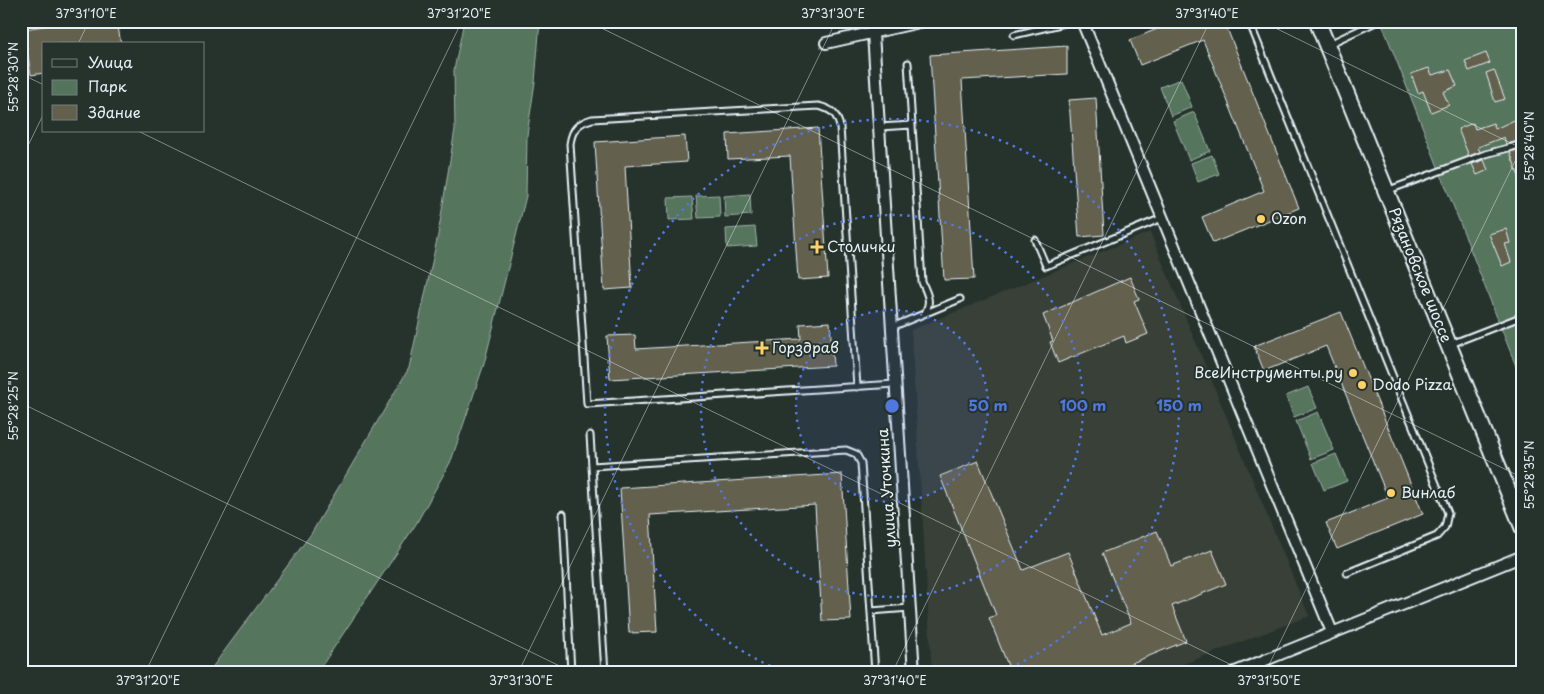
<svg xmlns="http://www.w3.org/2000/svg" width="1544" height="694" viewBox="0 0 1544 694" font-family="'Playpen Sans',sans-serif">
	<style>
		.built { fill: #384137 }
		.green { fill: #55745d; stroke: #9eb2aa }
		.building { fill: #63614d; stroke: #e8f1f8 }
		.lines { fill: none; stroke-linecap: round; stroke-linejoin: round }
		.service-casing { stroke: #e8f1f8; stroke-width: 9 }
		.minor-casing { stroke: #e8f1f8; stroke-width: 14 }
		.secondary-casing { stroke: #e8f1f8; stroke-width: 19 }
		.service { stroke: #26332d; stroke-width: 5 }
		.minor { stroke: #26332d; stroke-width: 10 }
		.secondary { stroke: #26332d; stroke-width: 15 }
		.ticks { fill: none; stroke: #e8f1f8; stroke-width: 1; stroke-opacity: 0.45 }
		.ring { fill: none; stroke: #5077e0; stroke-width: 2.5; stroke-dasharray: 2.5 5 }
		.poi-dot { fill: #ffd166; stroke: #26332d; stroke-width: 2 }
		.labels { text-anchor: middle; stroke-width: 4; stroke-linejoin: round; paint-order: stroke }
		.poi-label { font-size: 15px; fill: #e8f1f8; stroke: #26332d; text-anchor: start }
		.street-label { font-size: 15px; fill: #e8f1f8; stroke: #26332d }
		.centre { fill: #5077e0; stroke: #26332d; stroke-width: 2.5 }
		.ring-label { font-size: 15px; text-anchor: middle; font-weight: bold; fill: #5077e0; stroke: #26332d; stroke-width: 4; stroke-linejoin: round; paint-order: stroke }
		.neatline { fill: none; stroke: #e8f1f8; stroke-width: 2 }
		.ticks-label { font-size: 12px; text-anchor: middle; fill: #e8f1f8 }
	</style>
	<rect width="100%" height="100%" fill="#26332d"/>
	<filter id="ink" filterUnits="userSpaceOnUse"><feTurbulence type="fractalNoise" baseFrequency=".02" numOctaves="2"/><feDisplacementMap in="SourceGraphic" scale="10" xChannelSelector="R" yChannelSelector="G"/><feConvolveMatrix kernelMatrix="1 2 1 2 8 2 1 2 1" color-interpolation-filters="sRGB"/></filter>
	<g filter="url(#ink)">
		<path class="built" d="M1150 232 1309 616 1160 673H932L911 330Z"/>
		<path class="green" d="M464 21H540L535 82 527 135 526 196 484 364 451 461 416 524 317 673H208L311 534 409 368 438 235 455 129 454 70Z
			M1381 21H1523V384Z
			M1181 79 1192 107 1171 116 1160 87Z
			M1194 112 1210 151 1189 160 1173 121Z
			M1212 155 1219 174 1198 182 1191 163Z
			M750 194 751 215 725 217 724 196Z
			M719 195 720 217 698 218 696 196Z
			M692 197 694 219 669 220 668 198Z
			M755 227 757 246 727 248 726 229Z
			M1308 387 1317 408 1294 417 1286 396Z
			M1318 412 1334 450 1311 459 1296 421Z
			M1336 454 1347 481 1324 490 1313 463Z"/>
		<path class="building" d="M77 21H117L121 44H44V73L31 75 24 29Z
			M1177 21H1224L1299 208 1213 243 1202 217 1264 191 1203 40 1140 65 1130 40Z
			M1067 46V74L962 80 974 279 944 280 930 55Z
			M1486 53 1490 63 1469 71 1465 61Z
			M1429 68 1432 75 1450 70 1457 86 1443 92 1449 105 1431 112 1423 91 1418 93 1411 74Z
			M1494 70 1505 99 1495 102 1486 73Z
			M1096 98 1104 235 1079 237 1069 100Z
			M1523 116V132L1517 134 1519 141 1506 144 1504 137 1478 147 1480 152 1469 156 1458 129 1473 123 1475 129 1493 123 1495 129Z
			M818 128 828 278 798 280 790 156 728 159 727 134Z
			M685 136 687 162 625 166 632 288 604 290 595 142Z
			M1522 149 1523 184 1522 185 1510 152Z
			M1484 160 1488 170 1477 175 1472 164Z
			M1506 229 1510 243 1505 244 1511 262 1502 266 1489 234Z
			M1130 277 1139 299 1134 301 1148 334 1126 343 1124 336 1058 363 1050 342 1053 341 1043 315Z
			M1341 312 1423 514 1337 549 1326 523 1388 498 1326 346 1264 371 1254 346Z
			M830 322 833 366 610 379 607 336 635 335 636 349 801 339 800 324Z
			M978 461 1023 570 1068 552 1102 635 1131 623 1102 553 1157 531 1171 566 1212 550 1226 584 1172 606 1186 641 1107 673H1011L989 618 996 615 940 476Z
			M842 474 851 620 822 621 815 505 650 515 657 632 629 633 620 488Z"/>
		<g class="lines">
			<defs>
				<path id="service" d="M1249 21 1448 513 1445 527 1437 536 1347 573
					M1014 35 1073 21
					M1329 44 1378 21
					M908 63 922 282C927 294 932 301 925 313
					M879 127 912 125
					M1389 190 1486 154 1523 144
					M1035 240 1046 266 1162 218
					M892 327 960 299
					M1451 344 1523 316
					M857 387 840 127C837 114 832 109 818 106L592 119C578 123 572 129 570 144L587 404 895 384
					M590 435 605 673
					M592 466 846 450 856 454 861 463 875 673
					M1511 493 1523 489
					M563 514 571 673
					M871 611 910 608"/>
				<path id="minor" d="M1082 21 1332 632
					M873 33 914 673
					M826 43 924 21
					M1233 673 1523 556"/>
				<path id="secondary" d="M1317 21 1523 528"/>
			</defs>
			<use href="#service" class="service-casing"/>
			<use href="#minor" class="minor-casing"/>
			<use href="#secondary" class="secondary-casing"/>
			<use href="#service" class="service"/>
			<use href="#minor" class="minor"/>
			<use href="#secondary" class="secondary"/>
		</g>
	</g>
	<path class="ticks" d="M587 21 1523 478M1261 21 1523 149M78 44 89 21M21 74 44 85M138 131 1248 673M21 160 44 113M21 403 574 673M145 673 462 21M518 673 836 21M892 673 1210 21M1265 673 1523 145"/>
	<circle cx="892" cy="406" r="96" fill="#5077e0" fill-opacity=".12"/>
	<g class="ring">
		<circle cx="892" cy="406" r="96"/>
		<circle cx="892" cy="406" r="191"/>
		<path d="M784 672A287 287 0 1 1 1000 672"/>
	</g>
	<g class="poi-dot">
		<circle cx="1261" cy="219" r="5"/>
		<path d="M814.5 239.5h5v5h5v5h-5v5h-5v-5h-5v-5h5z"/>
		<path d="M759.5 340.5h5v5h5v5h-5v5h-5v-5h-5v-5h5z"/>
		<circle cx="1353" cy="373" r="5"/>
		<circle cx="1362" cy="385" r="5"/>
		<circle cx="1391" cy="493" r="5"/>
	</g>
	<g class="labels">
		<g class="poi-label">
			<text x="1271" y="224">Ozon</text>
			<text x="827" y="252">Столички</text>
			<text x="772" y="353">Горздрав</text>
			<text x="1343" y="378" text-anchor="end">ВсеИнструменты.ру</text>
			<text x="1372" y="390">Dodo Pizza</text>
			<text x="1401" y="498">Винлаб</text>
		</g>
		<g class="street-label">
			<text transform="translate(1420 275) rotate(68)" y="5">Рязановское шоссе</text>
			<text transform="translate(887 488) rotate(-94)" y="5">улица Уточкина</text>
		</g>
	</g>
	<circle cx="892" cy="406" r="8" class="centre"/>
	<g class="ring-label">
		<text x="988" y="411">50 m</text>
		<text x="1083" y="411">100 m</text>
		<text x="1179" y="411">150 m</text>
	</g>
	<rect width="1544" height="694" fill="none" stroke="#26332d" stroke-width="55"/>
	<rect x="42" y="42" width="162" height="90" fill="#26332d" stroke="#747f7e"/>
	<rect x="52" y="59" width="25" height="8" fill="#26332d" stroke="#747f7e"/>
	<text x="88" y="68" font-size="15" fill="#e8f1f8">Улица</text>
	<rect x="52" y="80" width="25" height="15" fill="#55745d" stroke="#747f7e"/>
	<text x="88" y="92" font-size="15" fill="#e8f1f8">Парк</text>
	<rect x="52" y="105" width="25" height="15" fill="#63614d" stroke="#747f7e"/>
	<text x="88" y="118" font-size="15" fill="#e8f1f8">Здание</text>
	<rect x="28" y="28" width="1488" height="638" class="neatline"/>
	<g class="ticks-label">
		<text x="86" y="18">37°31'10"E</text>
		<text x="459" y="18">37°31'20"E</text>
		<text x="833" y="18">37°31'30"E</text>
		<text x="1207" y="18">37°31'40"E</text>
		<text transform="translate(14 77) rotate(-90)" y="4">55°28'30"N</text>
		<text transform="translate(1530 146) rotate(-90)" y="4">55°28'40"N</text>
		<text transform="translate(14 406) rotate(-90)" y="4">55°28'25"N</text>
		<text transform="translate(1530 475) rotate(-90)" y="4">55°28'35"N</text>
		<text x="148" y="685">37°31'20"E</text>
		<text x="521" y="685">37°31'30"E</text>
		<text x="895" y="685">37°31'40"E</text>
		<text x="1269" y="685">37°31'50"E</text>
	</g>
</svg>
